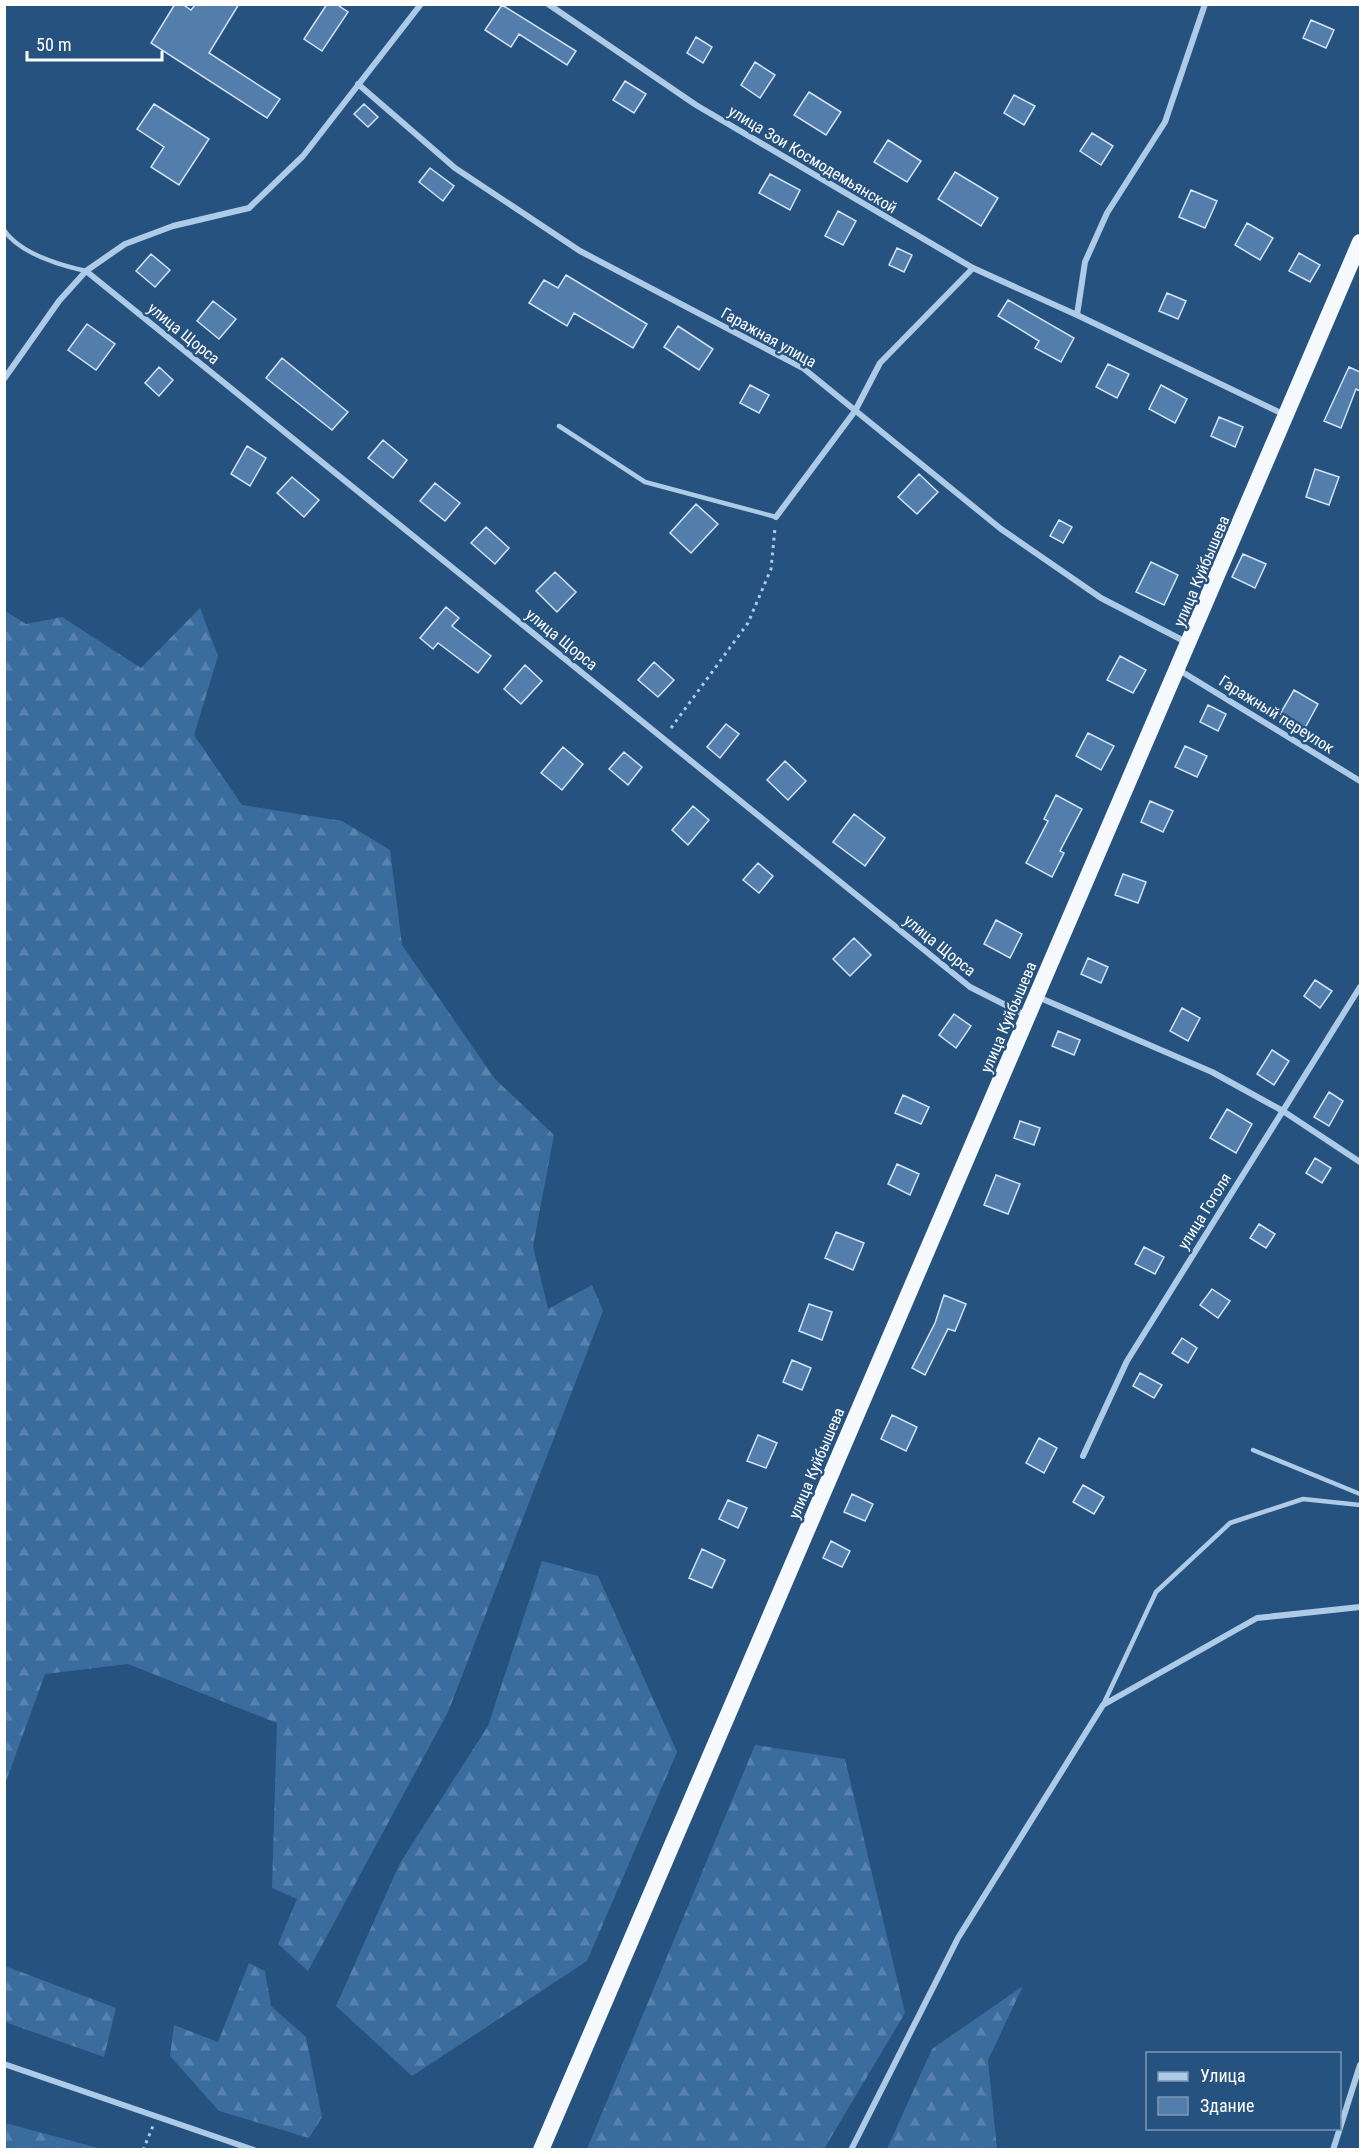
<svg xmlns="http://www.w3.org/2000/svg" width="1365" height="2154" viewBox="0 0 1365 2154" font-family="'Roboto Condensed',sans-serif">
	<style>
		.forest { fill: url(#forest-firs) }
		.building { fill: #537eab; stroke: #d1e3f5; stroke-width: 1.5 }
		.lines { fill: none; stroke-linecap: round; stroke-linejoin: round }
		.path { stroke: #adcae6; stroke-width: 3; stroke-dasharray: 3 4.5; stroke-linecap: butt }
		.service { stroke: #adcae6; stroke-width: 4.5 }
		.minor { stroke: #adcae6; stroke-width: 6 }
		.trunk { stroke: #f6fafe; stroke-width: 16 }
		.labels { text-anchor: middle; stroke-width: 5; stroke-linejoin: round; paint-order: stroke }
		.street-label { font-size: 16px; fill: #fff; stroke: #265280 }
	</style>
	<defs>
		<pattern id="forest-firs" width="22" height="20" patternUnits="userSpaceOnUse" patternTransform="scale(1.5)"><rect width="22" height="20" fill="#3b6c9e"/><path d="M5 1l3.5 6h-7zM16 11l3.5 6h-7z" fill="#5882ad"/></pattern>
	</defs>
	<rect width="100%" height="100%" fill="#265280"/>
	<path class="forest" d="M200 608 218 656 194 735 242 805 342 821 390 850 402 945 495 1079 554 1135 533 1246 548 1309 592 1285 603 1311 448 1712 308 1971 278 1944 297 1899 272 1888 277 1723 128 1664 45 1674 5 1784V611L26 624 62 617 141 668Z
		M542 1561 598 1576 677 1752 587 1961 412 2076 336 2006 400 1863 488 1726Z
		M755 1745 845 1759 905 2013 824 2149H587Z
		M249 1963 265 1971 271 2006 306 2037 322 2117 309 2138 219 2111 170 2056 174 2025 218 2042Z
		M5 1966 116 2008 104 2057 5 2022Z
		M1023 1986 988 2060 997 2149H887L932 2049Z
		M4 2123H5L102 2149H5Z"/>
	<path class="building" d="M175 4H182L191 10 196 4H239L209 53 280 99 267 118 151 43Z
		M327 4H336L348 12 322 51 304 39Z
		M502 5 576 51 567 65 519 34 511 47 485 30Z
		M1311 20 1334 30 1326 48 1303 38Z
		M696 37 712 47 703 63 687 53Z
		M755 62 775 75 760 98 741 85Z
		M625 81 646 94 634 113 613 100Z
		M809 92 841 112 826 135 794 115Z
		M1014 95 1035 106 1024 125 1004 113Z
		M154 104 209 139 179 185 151 167 164 147 137 129Z
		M364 104 378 117 368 127 354 114Z
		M1092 133 1113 146 1101 165 1080 151Z
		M888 140 921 161 907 182 874 162Z
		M430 168 454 186 443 201 419 182Z
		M955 172 998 198 981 226 938 199Z
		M770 174 800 190 790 210 759 193Z
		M1191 190 1217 201 1205 228 1179 217Z
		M838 211 856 221 843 245 825 236Z
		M1247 223 1273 238 1260 260 1235 245Z
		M897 248 912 255 904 272 889 265Z
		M1299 253 1320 265 1310 282 1289 271Z
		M151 254 170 270 155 287 136 271Z
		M566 275 647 324 633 348 574 313 567 326 529 303 544 280 558 288Z
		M1167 293 1186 301 1178 319 1159 311Z
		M1008 300 1074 338 1061 362 1035 348 1039 341 998 316Z
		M213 301 236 319 219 339 197 321Z
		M87 324 115 344 96 370 68 350Z
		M678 326 713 349 699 370 664 347Z
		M282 358 348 412 332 430 266 378Z
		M1108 364 1129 374 1117 398 1096 387Z
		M159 367 173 380 159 396 145 383Z
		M1349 367 1360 372V391L1356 389 1341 428 1324 421Z
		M750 385 769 395 759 413 740 403Z
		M1161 385 1187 399 1175 423 1149 409Z
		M1219 417 1243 427 1235 447 1211 436Z
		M383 440 407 460 393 478 368 458Z
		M247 446 266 458 250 486 231 474Z
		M1315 469 1339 477 1329 505 1306 497Z
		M919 474 938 492 917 514 898 497Z
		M292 477 319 500 304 517 277 493Z
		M435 483 460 503 445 521 420 501Z
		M696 504 718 524 691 553 670 533Z
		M1059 520 1072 527 1063 543 1050 536Z
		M486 527 509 548 495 564 471 543Z
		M1243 554 1266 564 1255 588 1232 577Z
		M1151 562 1178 575 1164 605 1136 592Z
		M555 572 576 592 557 612 536 591Z
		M446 607 459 618 452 626 491 656 478 673 438 643 433 649 420 638Z
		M1120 656 1146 670 1133 693 1107 680Z
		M654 662 674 680 658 697 638 680Z
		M525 665 542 681 521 704 504 689Z
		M1294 690 1318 704 1305 728 1280 714Z
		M1208 705 1226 714 1218 731 1200 722Z
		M726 724 739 734 720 758 707 747Z
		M1088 733 1114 746 1101 770 1076 756Z
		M1185 746 1207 756 1197 777 1175 767Z
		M563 747 583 764 562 790 541 773Z
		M624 752 642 767 628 785 609 769Z
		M785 761 806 781 788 800 767 780Z
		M1056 795 1082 809 1060 851 1064 853 1052 877 1026 863 1048 821 1044 819Z
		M1150 801 1173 811 1163 832 1141 822Z
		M693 806 709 820 688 845 672 830Z
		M854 814 885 838 865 866 833 842Z
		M758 863 773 876 759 893 743 880Z
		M1123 874 1146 882 1138 903 1115 895Z
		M996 920 1022 934 1010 958 984 944Z
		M854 938 871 955 850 976 833 959Z
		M1088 958 1108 967 1101 983 1081 974Z
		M1315 980 1332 991 1320 1008 1304 996Z
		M1182 1008 1200 1018 1188 1041 1170 1031Z
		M954 1014 971 1026 956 1048 939 1035Z
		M1058 1031 1080 1040 1074 1055 1052 1046Z
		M1272 1050 1289 1061 1274 1085 1257 1074Z
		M1329 1092 1343 1101 1329 1126 1314 1117Z
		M903 1095 929 1107 921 1124 895 1113Z
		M1227 1109 1252 1124 1236 1153 1210 1138Z
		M1020 1121 1040 1128 1034 1145 1014 1138Z
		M1315 1158 1331 1168 1322 1183 1306 1173Z
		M897 1164 919 1174 910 1195 888 1184Z
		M996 1175 1020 1184 1008 1214 984 1205Z
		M1259 1224 1275 1234 1266 1248 1250 1238Z
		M836 1232 864 1243 853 1270 825 1258Z
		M1144 1247 1164 1257 1155 1274 1135 1264Z
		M1212 1289 1230 1301 1218 1318 1200 1305Z
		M944 1295 966 1304 955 1331 948 1329 925 1375 912 1368 935 1323Z
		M809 1304 832 1312 822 1340 799 1331Z
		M1182 1338 1197 1348 1188 1363 1172 1353Z
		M792 1360 811 1368 802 1390 783 1382Z
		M1140 1373 1162 1385 1154 1398 1133 1386Z
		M892 1415 917 1427 906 1451 881 1439Z
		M758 1435 777 1443 766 1468 747 1461Z
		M1039 1438 1057 1448 1044 1473 1026 1463Z
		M1083 1485 1104 1497 1094 1514 1073 1502Z
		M852 1494 873 1504 865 1521 844 1512Z
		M728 1500 747 1508 738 1528 719 1519Z
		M831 1541 850 1551 842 1567 823 1558Z
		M702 1549 725 1560 712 1588 689 1578Z"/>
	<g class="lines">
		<path class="path" d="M671 728 748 623 771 569 775 528
			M143 2150 153 2126"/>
		<path class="service" d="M4 230C20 254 59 265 86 271
			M559 426 645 482 776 517
			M1253 1450 1360 1494
			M1103 1705 1156 1592 1230 1523 1303 1499 1360 1505"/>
		<path class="minor" d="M548 4 696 105 973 268 1077 315 1285 415
			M358 84 455 168 580 251 803 368 1001 529 1101 598 1186 642
			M86 271 970 987 1025 1015
			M1077 315 1085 262 1107 213 1165 122 1205 4
			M4 379 59 301 86 271 125 244 173 226 249 208 303 156 421 4
			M776 517 855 411 880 363 973 268
			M1179 670 1360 781
			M1038 997 1212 1072 1283 1111 1360 1162
			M1083 1456 1127 1361 1360 987
			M4 2064 254 2150
			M851 2150 958 1938 1103 1705 1257 1618 1360 1607
			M1333 2150 1360 2065"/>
		<path class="trunk" d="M541 2150 1360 242"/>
	</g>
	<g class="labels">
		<g class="street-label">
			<text transform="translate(813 159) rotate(31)" y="6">улица Зои Космодемьянской</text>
			<text transform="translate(184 333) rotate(39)" y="6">улица Щорса</text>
			<text transform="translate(769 337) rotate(29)" y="6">Гаражная улица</text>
			<text transform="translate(1201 571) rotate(-67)" y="6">улица Куйбышева</text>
			<text transform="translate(562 639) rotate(39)" y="6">улица Щорса</text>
			<text transform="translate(1277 714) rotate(32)" y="6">Гаражный переулок</text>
			<text transform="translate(940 945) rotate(39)" y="6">улица Щорса</text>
			<text transform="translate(1008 1017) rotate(-67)" y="6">улица Куйбышева</text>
			<text transform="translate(1204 1211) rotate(-58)" y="6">улица Гоголя</text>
			<text transform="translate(816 1463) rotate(-67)" y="6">улица Куйбышева</text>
		</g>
	</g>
	<rect width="1365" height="2154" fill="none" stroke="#ffffff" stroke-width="12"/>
	<rect x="1146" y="2052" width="195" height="78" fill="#265280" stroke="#7d97b3" stroke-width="1.5"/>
	<rect x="1158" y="2072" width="30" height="9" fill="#adcae6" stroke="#7d97b3" stroke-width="1.5"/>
	<text x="1200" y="2082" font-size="18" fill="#ffffff">Улица</text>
	<rect x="1158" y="2097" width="30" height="18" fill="#537eab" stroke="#7d97b3" stroke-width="1.5"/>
	<text x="1200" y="2112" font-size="18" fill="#ffffff">Здание</text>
	<path d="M27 51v9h135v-9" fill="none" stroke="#ffffff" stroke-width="3"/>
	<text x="36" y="51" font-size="18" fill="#ffffff" stroke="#265280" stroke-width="4.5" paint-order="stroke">50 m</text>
</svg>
